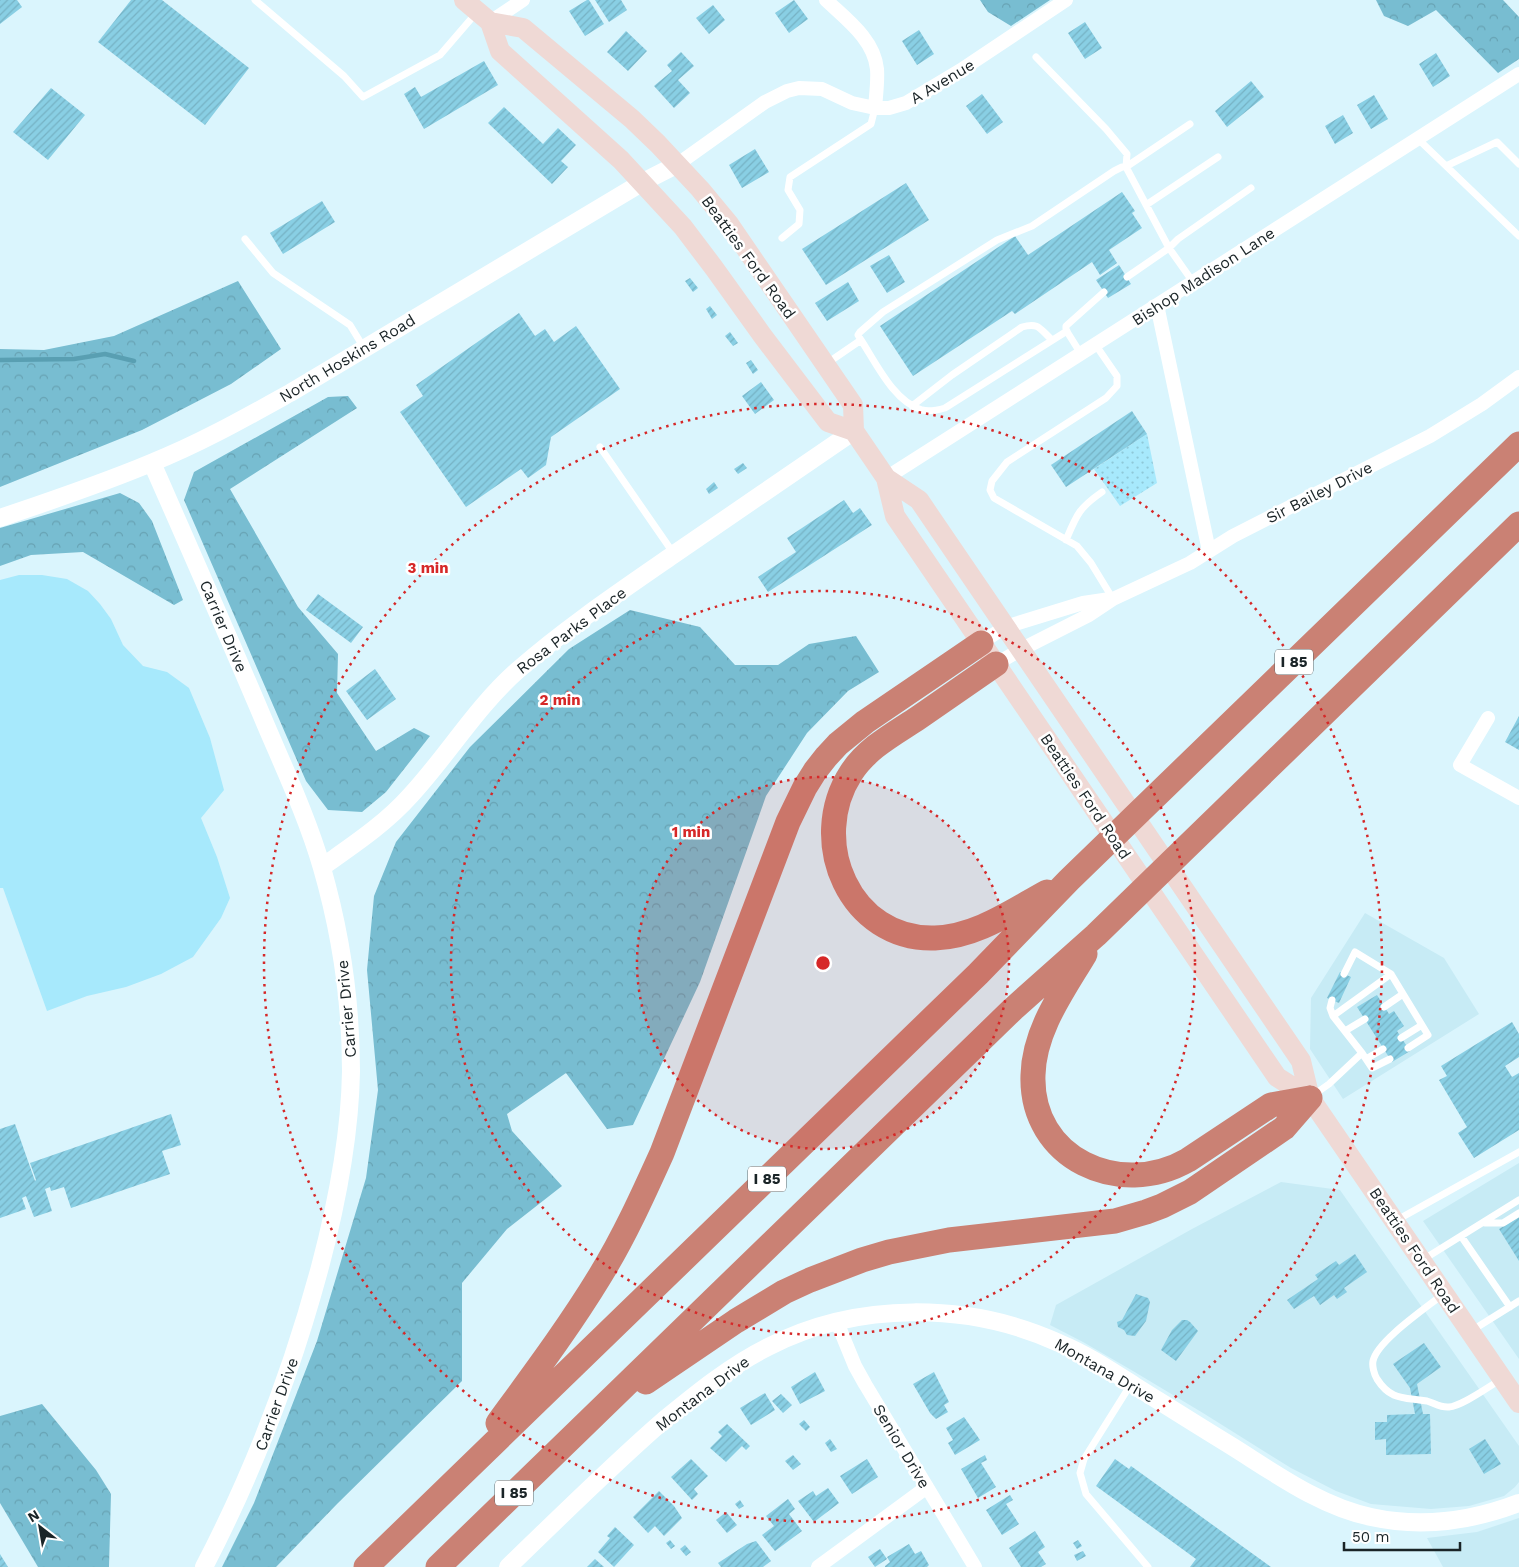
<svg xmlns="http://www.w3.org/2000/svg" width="1519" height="1567" viewBox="0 0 1519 1567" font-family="'Work Sans',sans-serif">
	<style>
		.built { fill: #c7ebf5 }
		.forest { fill: url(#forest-crowns) }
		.park { fill: url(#park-dots) }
		.garden { fill: #a7e9fc }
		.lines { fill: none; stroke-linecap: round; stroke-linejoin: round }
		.stream { stroke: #599fb2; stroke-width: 4.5 }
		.building { fill: url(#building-hatch) }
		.service { stroke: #fff; stroke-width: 7 }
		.minor { stroke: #fff; stroke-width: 14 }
		.tertiary { stroke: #fff; stroke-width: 18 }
		.secondary { stroke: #efd9d5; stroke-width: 20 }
		.motorway { stroke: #ca8174; stroke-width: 25 }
		.ring { fill: none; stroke: #d62828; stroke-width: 2.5; stroke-dasharray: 2.5 5 }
		.labels { text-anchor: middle; stroke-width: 5; stroke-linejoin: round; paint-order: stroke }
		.shield { fill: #fff; stroke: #5f6668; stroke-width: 1 }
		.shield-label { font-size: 15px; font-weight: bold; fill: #1a2427 }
		.street-label { font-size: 16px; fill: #1a2427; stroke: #fff }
		.centre { fill: #d62828; stroke: #fff; stroke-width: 2.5 }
		.ring-label { font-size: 15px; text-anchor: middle; font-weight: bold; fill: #d62828; stroke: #fff; stroke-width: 5; stroke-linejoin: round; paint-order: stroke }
	</style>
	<defs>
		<pattern id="forest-crowns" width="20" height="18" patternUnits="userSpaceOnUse" patternTransform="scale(1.25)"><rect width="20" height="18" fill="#78bdd1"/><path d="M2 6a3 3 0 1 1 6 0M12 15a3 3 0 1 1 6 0" fill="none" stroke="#67a2b3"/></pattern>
		<pattern id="park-dots" width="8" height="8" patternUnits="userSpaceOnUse" patternTransform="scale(1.25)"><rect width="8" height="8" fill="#a7e9fc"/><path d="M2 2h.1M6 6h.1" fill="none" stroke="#8fc8d8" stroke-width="1.8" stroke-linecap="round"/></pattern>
		<pattern id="building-hatch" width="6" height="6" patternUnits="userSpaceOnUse" patternTransform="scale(1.25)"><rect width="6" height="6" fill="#89cfe4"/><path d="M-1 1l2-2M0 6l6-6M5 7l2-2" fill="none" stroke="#76b2c4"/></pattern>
	</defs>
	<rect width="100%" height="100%" fill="#daf5fd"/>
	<path class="built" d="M1365 913 1444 958 1479 1014 1343 1099 1310 1049 1311 998Z
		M1519 1163V1359L1423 1221Z
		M1281 1182 1340 1190 1519 1446V1482L1515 1487 1504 1496 1469 1506 1431 1509 1371 1504 1336 1491 1291 1468 1203 1413 1133 1371 1083 1342 1050 1325 1056 1305 1192 1229Z
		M1519 1518V1567H1443L1427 1538 1477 1532Z"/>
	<path class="forest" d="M980 0H1050L1011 26 988 12Z
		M1376 0H1503L1519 17V59L1498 73 1436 10 1408 26 1384 16Z
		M238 281 281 349 231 384 142 430 0 487V349L44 350 114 336Z
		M348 396 357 408 230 489 298 607 338 654 337 693 376 751 414 728 430 736 386 792 362 812 328 810 306 781 184 500 194 472 328 397Z
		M120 493 139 503 152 521 183 600 174 605 83 552 31 555 0 566V528Z
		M630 610 700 627 735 665H778L809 644 856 636 879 672 848 691 807 733 766 796 700 982 633 1125 607 1129 566 1073 507 1114 512 1131 562 1186 507 1229 462 1283V1381L338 1503 276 1567H222L254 1503 317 1341 366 1178 378 1090 367 970 374 896 396 842 470 747 569 649Z
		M42 1404 96 1470 111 1494 109 1567H38L0 1503V1416Z"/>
	<path class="park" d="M1147 434 1157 483 1120 506 1094 469Z"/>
	<path class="garden" d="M19 575H42L67 579 88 591 100 604 111 619 123 645 143 666 167 672 189 688 210 738 224 790 201 818 217 857 230 898 221 918 193 957 161 974 126 987 87 996 47 1011 3 888H0V580Z"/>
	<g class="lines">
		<path class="stream" d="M0 360 74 359 105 354 134 361"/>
	</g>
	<path class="building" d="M0 0H17L22 7 0 24Z
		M131 0H162L249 68 205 125 98 42Z
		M587 0H589L604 24 585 36 569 11Z
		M595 0H621L627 10 609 22Z
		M794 0 808 19 789 33 775 13Z
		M713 5 725 20 709 34 696 18Z
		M1085 22 1102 48 1085 59 1068 33Z
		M919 30 934 54 917 65 902 41Z
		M626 31 647 51 628 71 607 52Z
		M681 52 694 66 678 80 690 93 674 108 654 86 672 71 667 65Z
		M1436 53 1450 76 1433 87 1419 64Z
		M484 61 498 85 424 129 404 94 415 87 421 97Z
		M1251 81 1264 97 1227 127 1215 111Z
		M51 88 85 115 48 160 13 132Z
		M982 94 1003 122 987 134 966 106Z
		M1374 95 1388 119 1371 129 1357 105Z
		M504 107 543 144 558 128 576 145 561 161 568 167 552 184 488 123Z
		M1343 115 1353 133 1335 144 1325 126Z
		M755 149 769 172 742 188 729 165Z
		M906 183 929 220 826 285 802 249Z
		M1122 192 1135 211 1132 213 1142 228 1109 250 1117 263 1100 275 1092 262 1015 314 1012 311 913 376 880 326 1015 236 1028 255Z
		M322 201 335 222 283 254 270 233Z
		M889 255 905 282 887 293 870 266Z
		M1119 265 1131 284 1108 298 1096 280Z
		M690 278 698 288 693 292 685 281Z
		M848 282 859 301 827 321 815 303Z
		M710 306 717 315 712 319 706 309Z
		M519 313 535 336 545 329 554 342 576 326 620 389 551 437 546 465 528 478 521 469 466 507 400 412 423 396 416 385Z
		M730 332 738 343 733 346 725 336Z
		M751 360 758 370 753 374 746 363Z
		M761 382 774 400 755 414 742 396Z
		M1132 411 1147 434 1066 487 1051 465Z
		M743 463 747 468 738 474 734 469Z
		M714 482 718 488 709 494 706 489Z
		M844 500 853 513 860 508 872 525 768 592 758 577 796 552 787 538Z
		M318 594 363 627 351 643 306 610Z
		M375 669 396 699 367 720 346 691Z
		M1519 716V750L1505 742Z
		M1340 972 1351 977 1339 1003 1327 998Z
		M1377 995 1389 1014 1394 1011 1404 1026 1397 1031 1410 1051 1392 1062 1357 1007Z
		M1512 1022 1519 1034V1057L1505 1066 1512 1077 1519 1073V1130L1474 1158 1458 1133 1467 1127 1439 1080 1447 1076 1441 1066Z
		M171 1114 181 1145 162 1151 170 1174 71 1208 64 1187 51 1191 50 1187 45 1189 52 1211 34 1217 26 1196 22 1198 26 1209 0 1218V1129L15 1124 35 1181 36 1180 30 1163Z
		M1519 1217V1261L1499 1229Z
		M1355 1254 1367 1272 1344 1288 1347 1292 1337 1299 1334 1295 1320 1305 1314 1296 1294 1309 1287 1300 1318 1279 1315 1275 1336 1261 1339 1265Z
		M1136 1294 1148 1298 1150 1302 1146 1321 1135 1336 1127 1335 1124 1330 1118 1327 1117 1322 1122 1320Z
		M1182 1320H1187L1190 1322 1198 1331 1176 1361 1161 1350 1172 1330Z
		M1424 1343 1441 1367 1417 1384 1423 1414H1430L1431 1454 1386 1455V1439L1375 1440V1422H1387V1415L1415 1414 1410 1388 1393 1364Z
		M815 1372 825 1391 800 1404 791 1387Z
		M934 1372 949 1402 944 1405 948 1412 936 1419 930 1413 913 1384Z
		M765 1393 775 1410 751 1425 740 1408Z
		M781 1394 792 1405 783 1413 772 1401Z
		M964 1417 980 1440 955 1455 948 1443 953 1440 946 1428Z
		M804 1420 810 1427 806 1431 799 1424Z
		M727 1424 750 1446 746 1450 742 1446 726 1462 710 1448 722 1436 718 1432Z
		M830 1439 837 1449 831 1452 825 1443Z
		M1485 1439 1501 1464 1484 1474 1469 1449Z
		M793 1455 801 1464 793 1470 785 1461Z
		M985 1455 987 1460 981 1463 996 1487 978 1498 961 1469Z
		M691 1459 708 1476 694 1489 698 1494 692 1500 671 1477Z
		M867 1459 878 1477 852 1494 840 1476Z
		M1115 1459 1129 1469 1131 1466 1271 1567H1190L1196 1559 1096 1486Z
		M828 1488 839 1503 814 1522 798 1501 813 1491 816 1496Z
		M659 1491 674 1506 682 1518 664 1536 655 1526 648 1533 633 1517Z
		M1010 1495 1013 1500 1006 1504 1019 1524 1002 1535 986 1510Z
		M788 1499 795 1509 789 1514 802 1531 775 1551 762 1535 774 1526 766 1516Z
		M740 1500 744 1506 739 1509 735 1504Z
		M726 1512 737 1525 727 1533 716 1520Z
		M615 1527 634 1545 614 1567 598 1552 610 1538 607 1536Z
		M1035 1531 1045 1547 1038 1552 1046 1564 1041 1567H1021L1009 1548Z
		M670 1540 675 1546 671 1549 666 1543Z
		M1078 1540 1082 1546 1077 1549 1073 1543Z
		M756 1541 771 1561 763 1567H721L718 1563 747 1544Z
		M909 1544 915 1554 921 1551 929 1565 927 1567H885V1566L890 1562 887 1557Z
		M685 1545 691 1552 686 1556 680 1549Z
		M880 1549 887 1559 875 1567 868 1557Z
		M1083 1551 1086 1556 1077 1561 1074 1555Z
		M0 1554 8 1567H0Z
		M595 1559 604 1567H587Z"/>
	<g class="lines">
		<path class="service" d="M255 0 344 76 363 97 440 55 477 12
			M1036 57 1106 129 1127 154 1126 167
			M1418 139 1519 236
			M1446 166 1497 142 1519 164
			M1126 167 1190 124
			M1146 205 1218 157
			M782 238 799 224 800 210 788 190 790 177 871 124 875 108
			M245 239 273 273 350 325 364 348
			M1127 277 1169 248 1178 239 1251 188
			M861 340C876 363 894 402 922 410 930 412 938 410 945 408L1067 331
			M1095 344 1117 376V386L1106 398 1007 462 992 481 990 490 994 498 1077 546 1091 563 1113 599
			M1081 354 1066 330V326L1104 292
			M826 364 861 340 858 335 860 332 883 312 997 240 1032 226 1114 171 1122 167H1126L1169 248 1193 282
			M912 406 952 375 1022 327C1039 322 1040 329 1052 340
			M600 447 674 554
			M1066 540C1077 514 1079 508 1102 492
			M1344 974 1355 952 1391 974
			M1332 1000 1330 1008 1333 1016
			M1384 1007 1403 994
			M1345 1031 1365 1019
			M1401 1038 1422 1025
			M1362 1053 1372 1068 1390 1059
			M1366 1059 1383 1049
			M1312 1096 1329 1084 1362 1053 1333 1016 1391 974 1428 1035 1408 1048
			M1397 1220 1519 1152
			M1485 1223H1503L1519 1213
			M1461 1236 1510 1307
			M1424 1259 1519 1200
			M1442 1295C1426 1308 1377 1341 1373 1361 1372 1366 1374 1374 1377 1379 1391 1401 1404 1397 1427 1401 1434 1403 1441 1408 1449 1407 1462 1406 1488 1387 1500 1380
			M1471 1331 1519 1301
			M1131 1384 1084 1459 1080 1473 1086 1494 1148 1567"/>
		<path class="minor" d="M826 0C846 19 874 39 877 69 878 81 876 95 875 108
			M490 22 523 0
			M678 164 765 102 787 91 799 88 822 89 852 103 875 108H889L906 103 961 70 1066 0
			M1157 305 1209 551
			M886 478 1519 74
			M981 643 1005 627 1083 603 1110 599
			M996 664 1020 650 1089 615 1113 599 1190 563 1233 536 1430 436 1482 404 1519 377
			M1488 718 1460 765 1519 798
			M837 1322 855 1366 865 1384 975 1567
			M818 1567 927 1487"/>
		<path class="tertiary" d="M152 463C189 547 226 631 262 716 283 766 307 816 322 868 341 934 351 1002 351 1071 350 1137 337 1203 320 1267 292 1371 254 1471 204 1567
			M0 518C50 501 101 484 151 463 199 444 245 418 290 393L643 182 678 164
			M322 867C353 845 385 824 410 796 448 755 476 707 518 670 566 628 618 593 670 557 731 515 793 473 854 431
			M508 1567C560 1517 610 1467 664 1420 697 1393 730 1366 768 1347 857 1301 969 1302 1059 1343 1086 1354 1110 1370 1135 1386 1167 1406 1200 1427 1233 1447 1276 1474 1320 1506 1371 1517 1421 1528 1472 1521 1519 1503"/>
		<path class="secondary" d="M464 0 490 22 523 28 632 119 658 144 700 189 729 224 853 405 854 431 886 478 919 500 1301 1061 1310 1098 1519 1403
			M490 22 500 51 621 160 683 227 714 268 762 335 828 422 854 431
			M886 478 895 516 1277 1077 1310 1098"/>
		<path class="motorway" d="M996 664C970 682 944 700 918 718 894 734 867 748 851 773 807 841 850 941 935 938 976 937 1012 911 1047 892
			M1085 954C1063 991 1034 1030 1033 1075 1030 1159 1120 1199 1188 1160L1271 1105 1310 1098
			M646 1382 736 1321 784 1292 810 1280 862 1260 889 1252 949 1240 1115 1221 1146 1212 1162 1206 1190 1192 1284 1128 1310 1098
			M498 1423C533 1375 569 1327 600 1276 624 1237 643 1195 662 1153L788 822 805 787 815 771 826 757 838 744 865 722 981 643
			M366 1567 978 974 1069 880 1519 444
			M438 1567 1013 1009 1096 935 1519 524"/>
	</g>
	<circle cx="823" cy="963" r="186" fill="#d62828" fill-opacity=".12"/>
	<g class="ring">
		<circle cx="823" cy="963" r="186"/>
		<circle cx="823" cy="963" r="372"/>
		<circle cx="823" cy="963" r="559"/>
	</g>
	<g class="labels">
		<g class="shield">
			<rect x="1275" y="649.5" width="38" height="25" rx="4"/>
			<rect x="748" y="1166.5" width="38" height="25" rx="4"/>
			<rect x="495" y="1480.5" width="38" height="25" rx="4"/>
		</g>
		<g class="shield-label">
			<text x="1294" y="667">I 85</text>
			<text x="767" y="1184">I 85</text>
			<text x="514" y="1498">I 85</text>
		</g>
		<g class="street-label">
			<text transform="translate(942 81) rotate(-31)" y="6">A Avenue</text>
			<text transform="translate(749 257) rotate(54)" y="6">Beatties Ford Road</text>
			<text transform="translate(1203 276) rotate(-33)" y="6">Bishop Madison Lane</text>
			<text transform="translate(347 358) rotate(-31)" y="6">North Hoskins Road</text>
			<text transform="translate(1319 492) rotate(-27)" y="6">Sir Bailey Drive</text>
			<text transform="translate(224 626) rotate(67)" y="6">Carrier Drive</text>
			<text transform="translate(571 630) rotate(-37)" y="6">Rosa Parks Place</text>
			<text transform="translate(1086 796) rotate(56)" y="6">Beatties Ford Road</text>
			<text transform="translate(346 1009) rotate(-95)" y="6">Carrier Drive</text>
			<text transform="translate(1415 1250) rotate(56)" y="6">Beatties Ford Road</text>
			<text transform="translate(1105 1370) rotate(30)" y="6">Montana Drive</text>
			<text transform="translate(702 1393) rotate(-37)" y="6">Montana Drive</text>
			<text transform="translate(276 1404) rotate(-70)" y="6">Carrier Drive</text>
			<text transform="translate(902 1446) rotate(59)" y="6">Senior Drive</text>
		</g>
	</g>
	<circle cx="823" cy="963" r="8" class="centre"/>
	<g class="ring-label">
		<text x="428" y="573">3 min</text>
		<text x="560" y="705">2 min</text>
		<text x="691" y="837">1 min</text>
	</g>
	<g transform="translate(40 1527) rotate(329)" stroke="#ffffff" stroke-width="4" paint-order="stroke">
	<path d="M0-4L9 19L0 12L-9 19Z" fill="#1a2427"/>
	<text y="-8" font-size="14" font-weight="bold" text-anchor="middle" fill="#1a2427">N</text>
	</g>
	<path d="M1344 1542v8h116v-8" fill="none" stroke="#1a2427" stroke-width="2.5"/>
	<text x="1352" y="1542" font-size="15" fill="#1a2427" stroke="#ffffff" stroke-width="4" paint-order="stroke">50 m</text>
</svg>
